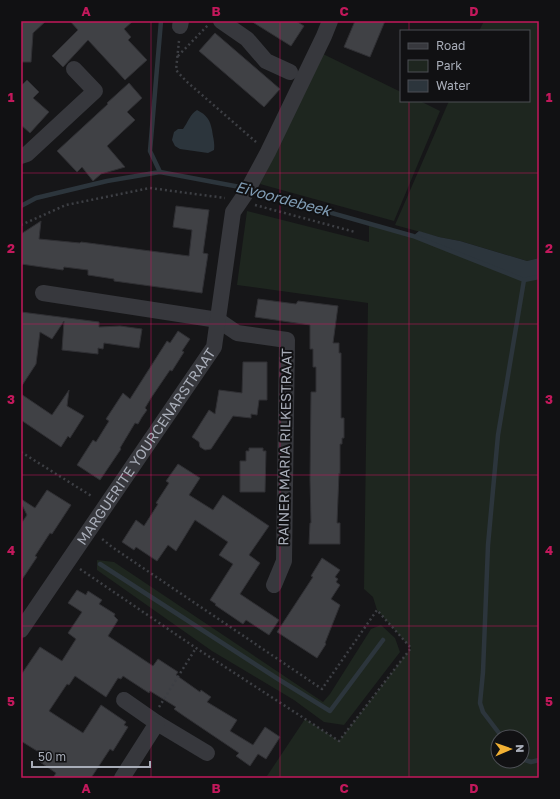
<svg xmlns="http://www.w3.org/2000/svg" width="560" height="799" viewBox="0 0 560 799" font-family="'Golos Text',sans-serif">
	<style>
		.green { fill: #1e261f; fill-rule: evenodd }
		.water { fill: #2c353c }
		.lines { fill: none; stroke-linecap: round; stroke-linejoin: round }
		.stream { stroke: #2c353c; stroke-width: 4.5 }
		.building { fill: #404145; stroke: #303034 }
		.path { stroke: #3d3f44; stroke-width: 2.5; stroke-dasharray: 2 3; stroke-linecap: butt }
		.minor { stroke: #37383d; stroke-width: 16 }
		.grid { fill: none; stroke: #c2185b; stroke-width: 1; stroke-opacity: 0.55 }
		.labels { text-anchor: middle; stroke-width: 4; stroke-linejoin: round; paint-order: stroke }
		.street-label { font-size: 14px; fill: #a8adb8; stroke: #111113 }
		.water-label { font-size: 15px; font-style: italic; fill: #7f9bb3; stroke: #111113 }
		.neatline { fill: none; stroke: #c2185b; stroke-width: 1.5 }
		.grid-label { font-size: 13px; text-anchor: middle; font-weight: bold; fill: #c2185b }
	</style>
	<rect width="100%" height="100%" fill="#161618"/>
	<path class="green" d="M484 21H539V258L527 261 460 241 439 237 395 225 449 101H529V31H479Z
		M323 54 401 92V101H420L440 111 394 221 260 184Z
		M247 211 369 242V223L413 236 524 280 539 277V778H300L267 776 305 719 339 741 411 648 377 610 373 597 364 589 368 303 237 285ZM498 737H522V761H498Z
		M97 560 114 562 323 702 330 694 371 629 381 625 395 638 400 652 344 725 324 722 294 700 212 651 97 570Z"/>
	<path class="water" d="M197 110C207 115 210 120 212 130 213 138 215 142 214 150L208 153 180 149 175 146 172 140 174 132 178 129H183C188 122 190 114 197 110Z
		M419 231 439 237 460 241 527 261 539 258V277L524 280 413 236Z"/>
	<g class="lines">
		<path class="stream" d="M160 172 150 151 161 21
			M21 206 36 198 107 181 160 172 240 187 413 236 524 280 539 277
			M100 564 278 679 330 711 383 640
			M502 737 483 712 480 703 483 672 488 545 498 435 524 280
			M522 759 531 762 539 760"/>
	</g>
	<path class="building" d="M21 21H46L33 33 31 62H21Z
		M70 21H133L124 29 131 37 128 40 147 60 125 80 88 40 63 67 52 56 78 30Z
		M251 21H296L304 26 291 46Z
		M355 21H385L370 57 344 47Z
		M215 33 280 89 264 107 199 51Z
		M27 80 39 92 33 98 49 112 30 133 21 125V86Z
		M129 83 142 98 127 112 135 120 107 146 125 167 101 174 93 181 82 167 77 172 57 151 108 104 107 103Z
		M176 206 209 210 203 253 208 254 202 293 114 281V279L88 275V270L64 267 63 270 21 264V234L41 221 39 239 80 243 81 242 189 256 192 230 173 227Z
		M258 299 296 304 298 301 338 306 333 343H339V353H341V418H344V438H342V444H340V474L339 473 337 523H340V544H309L310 523H311L310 480 311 392H316V367H313V349H310V325L255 317Z
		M21 312 99 322V327L120 326 142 329 139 348 104 343 103 349 98 348V354L62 350 64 321 52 339 40 332 36 364 21 387Z
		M178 331 190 339 182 351 184 352 172 371 170 370 151 398 145 408 147 410 142 417 138 424 135 423 120 448 121 449 100 480 77 465 93 440 96 442 109 421 106 419 123 393 130 399 167 341 170 343Z
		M243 362H267V400H259L257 415 251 414V418L233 416 211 449 205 450 200 447 199 442 192 437 209 410 215 414 219 390 242 393Z
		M69 390 67 406 84 416 70 438 68 436 61 447 21 420V394L52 415Z
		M249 448H263V451H266L265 492H240V461H246V451H249Z
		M178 464 200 478 189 495 213 510 223 495 269 526 249 555 260 563 240 594 279 620 269 635 246 620 243 624 215 605 216 604 210 600 233 564 219 555 228 542 195 520 176 551 168 545 157 561 136 547 134 550 122 542 136 520 144 526 158 504 156 503 169 483 166 481Z
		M47 490 71 505 52 534 50 533 35 556 37 557 21 581V524L27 515 21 503V499L35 508Z
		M322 558 340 570 335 577 338 579 336 582 340 585 331 599 340 605 325 643 326 644 317 658 277 632 313 577 311 576Z
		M77 590 86 595 88 591 102 600 99 604 115 614 114 616 118 620 108 636 153 666 158 659 178 672 176 675 200 692 201 690 211 697 207 702 237 720 230 731 253 745 265 727 280 737 266 759 258 754 250 766 236 756 239 753 184 716 174 709 176 707 150 691 149 693 123 676 121 679 118 678 106 697 75 676 69 685 67 684 49 711 83 733 101 705 126 722 124 725 128 727 113 751 110 749 91 778H53L56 773 37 760 42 754 21 741V675L40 647 62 661 76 639 68 633 82 612 68 603Z"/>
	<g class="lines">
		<path class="path" d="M179 41 176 70 186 81 256 142
			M178 56 208 25
			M255 205 355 232
			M21 225 66 205 150 188 225 198
			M21 452 93 497
			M80 569 196 648 339 741 411 648 377 610 322 689 112 547 101 538
			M159 707 196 648"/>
		<g class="minor">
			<path d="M221 21 247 39 266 61 290 72"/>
			<path d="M180 26 181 21"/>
			<path d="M21 156 27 154 95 91 74 69"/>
			<path d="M43 293 218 320 237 333 287 340 284 561 274 585"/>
			<path id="s1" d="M21 630 214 347 233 212 246 193 268 152 324 36 330 21"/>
			<path d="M124 700 157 723 207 753"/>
			<path d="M122 778 157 723"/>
		</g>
	</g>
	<path class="grid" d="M151 21V778M280 21V778M409 21V31M409 101V778M21 173H539M21 324H539M21 475H539M21 626H539"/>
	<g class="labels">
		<g class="street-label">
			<text dy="5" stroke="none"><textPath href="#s1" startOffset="222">MARGUERITE YOURCENARSTRAAT</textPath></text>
			<text transform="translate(285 447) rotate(-89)" y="5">RAINER MARIA RILKESTRAAT</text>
		</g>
		<g class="water-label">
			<text transform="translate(283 199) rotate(15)" y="5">Eivoordebeek</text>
		</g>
	</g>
	<rect width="560" height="799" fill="none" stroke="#111113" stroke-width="44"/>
	<rect x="400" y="30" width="130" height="72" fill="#111113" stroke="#4d4f55"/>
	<rect x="408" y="43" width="20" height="6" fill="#37383d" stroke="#4d4f55"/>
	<text x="436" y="50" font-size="12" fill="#a8adb8">Road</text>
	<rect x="408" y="60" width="20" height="12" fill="#1e261f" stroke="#4d4f55"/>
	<text x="436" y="70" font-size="12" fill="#a8adb8">Park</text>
	<rect x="408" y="80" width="20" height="12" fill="#2c353c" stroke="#4d4f55"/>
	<text x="436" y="90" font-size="12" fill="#a8adb8">Water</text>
	<g transform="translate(510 749) rotate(88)"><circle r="19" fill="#111113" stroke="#4d4f55"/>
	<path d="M0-3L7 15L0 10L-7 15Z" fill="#f2b134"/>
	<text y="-6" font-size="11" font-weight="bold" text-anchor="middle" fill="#a8adb8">N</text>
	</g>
	<path d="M32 761v6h118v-6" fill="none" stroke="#a8adb8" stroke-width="2"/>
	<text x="38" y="761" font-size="12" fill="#a8adb8" stroke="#111113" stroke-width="3" paint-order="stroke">50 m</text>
	<rect x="22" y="22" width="516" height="755" class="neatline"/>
	<g class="grid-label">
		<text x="86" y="16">A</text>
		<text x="216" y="16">B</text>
		<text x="344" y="16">C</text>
		<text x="474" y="16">D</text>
		<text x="11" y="102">1</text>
		<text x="549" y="102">1</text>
		<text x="11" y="253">2</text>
		<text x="549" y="253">2</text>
		<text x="11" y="404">3</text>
		<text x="549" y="404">3</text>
		<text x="11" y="555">4</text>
		<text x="549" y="555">4</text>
		<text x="11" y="706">5</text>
		<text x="549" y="706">5</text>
		<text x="86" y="793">A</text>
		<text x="216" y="793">B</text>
		<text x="344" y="793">C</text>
		<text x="474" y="793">D</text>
	</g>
</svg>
